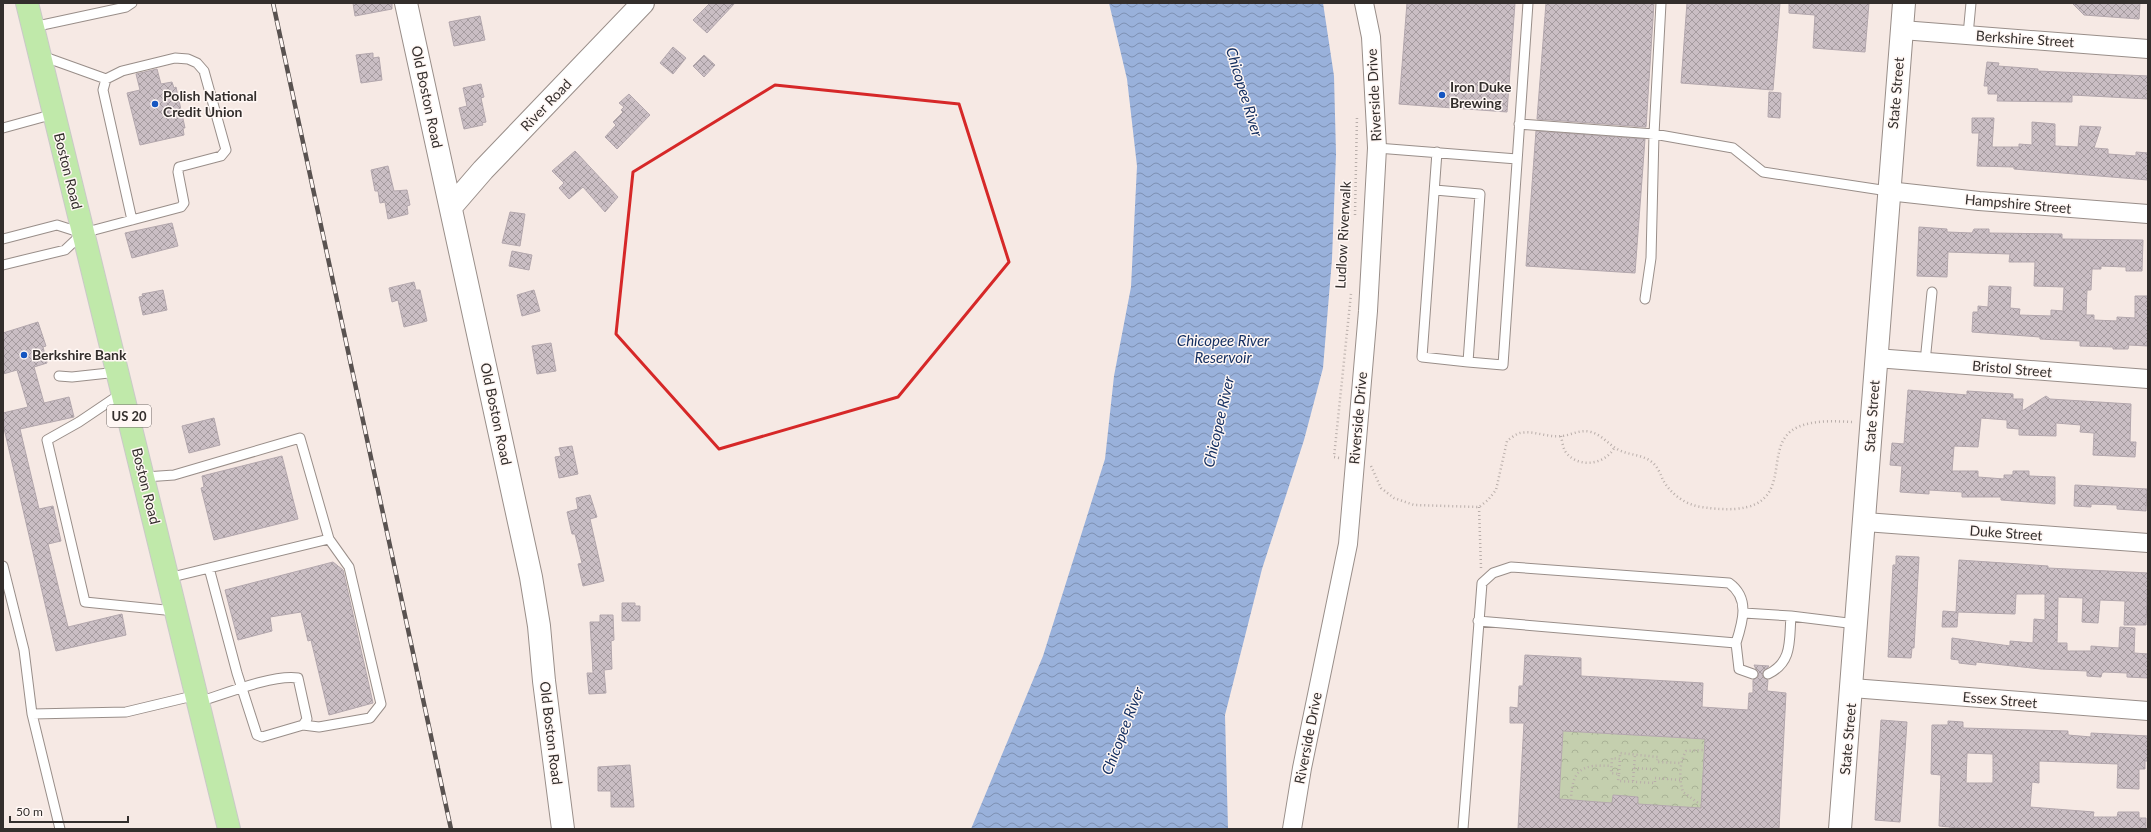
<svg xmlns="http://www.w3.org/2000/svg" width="2151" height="832" viewBox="0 0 2151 832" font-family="Lato,sans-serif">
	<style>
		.park { fill: url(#park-crowns) }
		.water { fill: url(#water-waves) }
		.building { fill: url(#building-cross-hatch); stroke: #b3a7ad; fill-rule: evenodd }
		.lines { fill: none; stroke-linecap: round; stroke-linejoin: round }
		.service-casing { stroke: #998e89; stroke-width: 11 }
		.minor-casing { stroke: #998e89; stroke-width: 20 }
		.tertiary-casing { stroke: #998e89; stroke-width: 24 }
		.primary-casing { stroke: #cac9c8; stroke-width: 24 }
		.path { stroke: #b9aeaa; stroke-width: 2.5; stroke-dasharray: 1 3; stroke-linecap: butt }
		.service { stroke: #fff; stroke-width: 9 }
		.minor { stroke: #fff; stroke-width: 18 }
		.tertiary { stroke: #fff; stroke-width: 22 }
		.primary { stroke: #c0e9aa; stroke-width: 22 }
		.rail-casing { stroke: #595250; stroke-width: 4.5 }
		.rail { stroke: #fff7f4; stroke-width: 3; stroke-dasharray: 9; stroke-linecap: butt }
		.marked { fill: none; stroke: #d62828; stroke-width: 3; stroke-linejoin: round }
		.poi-dot { fill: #1556c1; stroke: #fff7f4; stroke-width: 1.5 }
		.labels { text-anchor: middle; stroke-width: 3; stroke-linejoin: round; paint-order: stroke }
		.shield { fill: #fff7f4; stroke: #706a68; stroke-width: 1 }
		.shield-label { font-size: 13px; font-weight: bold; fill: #332e2c }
		.street-label { font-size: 14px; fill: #332e2c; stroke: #fff7f4 }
		.poi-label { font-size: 14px; font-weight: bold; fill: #332e2c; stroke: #fff7f4; text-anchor: start }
		.water-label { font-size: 15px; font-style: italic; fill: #142f61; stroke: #fff7f4 }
	</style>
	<defs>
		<pattern id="park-crowns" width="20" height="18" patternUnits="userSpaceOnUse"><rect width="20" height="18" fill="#c4cfae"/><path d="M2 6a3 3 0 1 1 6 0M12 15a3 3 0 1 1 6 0" fill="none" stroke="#a9b296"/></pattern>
		<pattern id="water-waves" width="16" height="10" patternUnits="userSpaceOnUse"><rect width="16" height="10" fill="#99b1db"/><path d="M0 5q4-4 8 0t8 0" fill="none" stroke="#7d90b2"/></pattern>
		<pattern id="building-cross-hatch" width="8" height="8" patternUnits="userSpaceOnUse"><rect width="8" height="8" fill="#cabec4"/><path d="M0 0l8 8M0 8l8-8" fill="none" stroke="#a59b9f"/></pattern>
	</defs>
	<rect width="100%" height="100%" fill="#f6e9e4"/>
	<path class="park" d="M1563 731 1705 739 1701 808 1638 804V797L1613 795 1612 803 1559 799Z"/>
	<path class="water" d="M1109 3H1323L1334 76 1336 154 1332 259 1323 368 1304 440 1262 569 1225 715 1228 829H971L1043 656 1105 459 1114 376 1131 287 1137 166 1127 79Z"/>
	<path class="building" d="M353 3H392V9L355 16Z
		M710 3H735L707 33 693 20Z
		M1407 3H1515L1507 112 1399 104Z
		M1546 3H1654L1646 127 1537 119Z
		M1687 3H1780L1773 90 1681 83Z
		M1789 3H1869L1865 52 1813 48 1815 15 1789 13Z
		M2072 3H2140L2139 19 2084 15Z
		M480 16 485 40 454 46 449 22Z
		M673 47 686 58 673 74 660 63Z
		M373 53V58L379 57 382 80 361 83 356 55Z
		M704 55 715 65 704 77 693 66Z
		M1987 62 1999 63 1998 66 2038 69V71L2148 76V99L2072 95V102L1997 101 1998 94H1988V86H1984Z
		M157 69 161 84 172 82 174 88 176 87 185 128H183L184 135 140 145 127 93 140 90 136 74Z
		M481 84 484 97 481 98 486 122 482 123 483 125 464 129 459 108 467 106 463 88Z
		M1769 92 1781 93 1780 118 1768 117Z
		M629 94 650 115 617 149 605 137 616 125 613 122 623 112 621 110 624 107 619 103Z
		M1972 118H1994L1992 147H2019V144L2032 145V122L2055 124V146L2078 147 2080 126 2101 127 2094 148 2108 149V154L2136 156V152L2148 153V180L2014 169V167L1977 166 1979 133H1972Z
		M1536 131 1645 139 1635 273 1526 266Z
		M575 151 618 197 605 212 583 187 569 199 559 188 564 183 552 171Z
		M388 166 394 191 407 190 410 205 407 206 408 214 388 219 385 202 380 203 378 191H375L371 170Z
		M510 212 525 214 520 246 502 243Z
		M172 223 178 246 132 258 125 233Z
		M1919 227 1947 229V232L1972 233 1974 229H1989V233L2062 234V239L2143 240 2142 271H2126V267L2101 266V269H2092L2091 290H2087L2086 315H2094V320L2117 321V317L2135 318V296H2148V346L2129 345 2128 349H2113V347L2080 346V341L2040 339V337L1972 332 1973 312H1978V306L1988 307 1989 286 2011 287 2010 308 2020 309 2019 315 2051 316V310L2063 311 2064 287 2034 286 2035 262H2009L2010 254 1948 252 1947 277 1917 276Z
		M512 251 532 255 529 270 509 266Z
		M414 282 416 290H420L427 321 404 327 398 300 392 302 389 288Z
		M163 290 167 310 143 315 139 297 143 296 142 294Z
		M534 290 540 311 522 316 517 295Z
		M38 322 46 346 43 347 47 363 34 367 44 403 69 397 74 417 20 429 39 509 53 506 61 541 48 544 68 627 122 614 126 635 56 651 3 424V413L28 407 17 370 3 374V333Z
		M551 343 556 371 537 374 532 346Z
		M1908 390 1967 395V391L2013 394V399H2023L2022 411 2046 396 2050 399 2131 404 2130 442H2136L2135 457 2093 455 2094 433 2080 432 2081 425 2056 423V436L2019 435V429L2007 428V420L1981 418 1978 447 1954 446 1952 471H1978V477L2004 479V475H2013V471H2029V476L2055 477V504L2001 500V497H1962V492L1929 490V494L1900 492 1902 466 1890 465 1892 443 1904 444Z
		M214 418 220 445 189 453 182 426Z
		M572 446 578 474 559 478 555 457 561 456 559 448Z
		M282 456 298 519 214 540 201 488 204 487 202 476Z
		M2075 485 2147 489 2146 511 2117 509V505L2091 504V507L2074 506Z
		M590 495 597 517 590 519 604 581 583 586 578 564 582 563 575 534H572L567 512 578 509 576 498Z
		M1896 556 1919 557 1914 648H1912L1911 658 1888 657 1893 565H1896Z
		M1959 560 2048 566V568L2148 573 2146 625H2124L2125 601 2100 600 2098 623 2082 622 2083 598 2058 597 2057 643H2067V651H2091V646L2119 648 2120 627 2135 628 2134 653 2148 654V678L2127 677V673L2104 672 2102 673 2101 677 2087 676V671L2041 669 1976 662V665L1959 663V660L1951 659 1952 638 2010 646V641L2033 643 2034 619 2045 620V594H2016L2015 614 1958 612 1957 627H1942L1943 611 1956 612Z
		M333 562 343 570 373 703 329 715 311 640 308 641 301 612 270 617 272 631 238 640 225 590Z
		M622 603H635V606H640V621H622Z
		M600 615H613L614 640 611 641 612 669 604 670 606 693 589 694 587 673H593L590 622H600Z
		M1525 655 1581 658V676L1703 683 1702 707 1748 710 1749 693H1753V680L1759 676 1754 665 1769 666 1762 674 1763 677 1768 680 1767 691 1786 693 1779 829H1518L1524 723H1510V707L1518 708 1519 686H1523ZM1563 731 1705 739 1701 808 1638 804V797L1613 795 1612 803 1559 799Z
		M1881 720 1907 722 1900 822 1875 820Z
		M1948 721 1963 722V728L2068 731V735L2091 737V733L2148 736V761H2145V769H2139V789L2117 788 2118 764 2039 761V783L2032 782 2030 807 2094 812 2093 817H2117L2118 812H2139V818H2146V829H1968L1939 826 1941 775 1931 774 1932 725H1948ZM1967 753 1993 754V783H1966Z
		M630 765 634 807H611V791H598V767Z"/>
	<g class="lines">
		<defs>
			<path id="service" d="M33 27 126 7 132 3
				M1968 35 1971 3
				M42 56 106 79
				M1519 124 1654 134 1733 148 1763 172 1888 191
				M3 128 54 114
				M1377 148 1517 159
				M1435 190 1480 194 1468 362 1422 357 1437 152
				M3 239 57 225 82 233
				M3 265 65 250 83 233 181 207 184 203 178 172 179 167 221 156 226 150 204 71 197 63 188 59 175 58 122 71 106 79 103 90 132 220
				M1645 299 1651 258 1654 134 1661 3
				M1468 362 1503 365 1528 3
				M1925 362 1932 292
				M59 376 72 377 118 372
				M122 393 79 422 47 440 85 602 175 611
				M145 477 174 475 300 438 329 539 168 578
				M3 566 24 650 32 714 60 829
				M1744 613 1791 616 1856 624
				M1736 643 1739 669 1753 674
				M1768 674C1793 662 1789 640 1791 616
				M199 702C224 694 274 674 298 678L307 719 303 725 262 737 257 735 237 673 209 568
				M32 714 126 712 197 695
				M303 725 319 727 370 718 381 704 349 567 329 539
				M1463 829 1482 583 1493 573 1511 567 1729 583C1750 598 1743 621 1736 643L1478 621"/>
			<path id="minor" d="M1902 30 2148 49
				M1888 191 1979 201 2148 214
				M1876 358 2148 379
				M1865 522 2148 543
				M1852 688 2148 711
				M1292 829 1302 768 1348 544 1368 311 1377 148 1371 37 1364 3"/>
			<path id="tertiary" d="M406 3 531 577 539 626 544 681 563 829
				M451 207 483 170 643 3
				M1840 829 1904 3"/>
			<path id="primary" d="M27 3 229 829"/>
		</defs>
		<use href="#service" class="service-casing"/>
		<use href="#minor" class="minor-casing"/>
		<use href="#tertiary" class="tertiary-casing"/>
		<use href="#primary" class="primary-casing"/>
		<path class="path" d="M1355 215 1357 116
			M1561 436C1562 441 1563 447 1565 451 1577 469 1605 465 1614 448
			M1339 458 1334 457 1351 294
			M1371 466 1381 488 1394 498 1414 505 1479 507 1488 500 1496 490 1507 441C1511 438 1516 434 1520 433 1533 430 1548 438 1562 436 1572 435 1580 429 1591 432 1602 435 1609 445 1619 450 1631 456 1644 454 1654 464 1658 468 1661 475 1663 480 1671 494 1684 504 1701 507 1810 523 1754 446 1798 427 1814 420 1835 421 1852 422
			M1479 507 1481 568
			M1634 768 1651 769
			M1619 774 1620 759
			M1680 780 1655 778V783L1618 781 1619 774 1611 773 1612 758 1620 759V753L1658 757 1657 762 1681 763
			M1633 781 1635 755
			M1571 800C1572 769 1582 764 1611 766
			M1701 805 1683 792C1679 779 1679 763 1686 751L1704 750"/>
		<use href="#service" class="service"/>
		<use href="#minor" class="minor"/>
		<use href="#tertiary" class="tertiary"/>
		<use href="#primary" class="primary"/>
		<defs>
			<path id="rail" d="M273 3 451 829"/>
		</defs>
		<use href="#rail" class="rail-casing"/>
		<use href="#rail" class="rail"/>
	</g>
	<path class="marked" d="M775 85 959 104 1009 262 898 397 719 449 616 334 633 172Z"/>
	<g class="poi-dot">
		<circle cx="1442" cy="95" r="4"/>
		<circle cx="155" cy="104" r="4"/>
		<circle cx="24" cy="355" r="4"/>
	</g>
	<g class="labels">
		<rect class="shield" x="107" y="405" width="44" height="22" rx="3"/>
		<g class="shield-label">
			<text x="129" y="421">US 20</text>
		</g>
		<g class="street-label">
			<text transform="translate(2025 39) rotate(4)" y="5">Berkshire Street</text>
			<text transform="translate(1896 93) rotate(-85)" y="5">State Street</text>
			<text transform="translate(1374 95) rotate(-93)" y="5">Riverside Drive</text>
			<text transform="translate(427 97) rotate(78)" y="5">Old Boston Road</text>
			<text transform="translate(546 105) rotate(-46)" y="5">River Road</text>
			<text transform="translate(68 171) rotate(76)" y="5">Boston Road</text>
			<text transform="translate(2018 204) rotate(5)" y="5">Hampshire Street</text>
			<text transform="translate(1343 235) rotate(-87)" y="5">Ludlow Riverwalk</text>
			<text transform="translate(2012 369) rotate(5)" y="5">Bristol Street</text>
			<text transform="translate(496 414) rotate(78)" y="5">Old Boston Road</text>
			<text transform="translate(1872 416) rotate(-86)" y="5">State Street</text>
			<text transform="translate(1358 418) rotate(-85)" y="5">Riverside Drive</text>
			<text transform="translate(146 486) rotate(76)" y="5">Boston Road</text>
			<text transform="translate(2006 533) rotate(4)" y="5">Duke Street</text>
			<text transform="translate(2000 700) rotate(5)" y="5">Essex Street</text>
			<text transform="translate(551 733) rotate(83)" y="5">Old Boston Road</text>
			<text transform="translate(1308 738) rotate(-79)" y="5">Riverside Drive</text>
			<text transform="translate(1848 739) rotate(-85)" y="5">State Street</text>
		</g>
		<g class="poi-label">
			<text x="1450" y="92">Iron Duke<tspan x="1450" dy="16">Brewing</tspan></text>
			<text x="163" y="101">Polish National<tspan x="163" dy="16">Credit Union</tspan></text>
			<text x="32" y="360">Berkshire Bank</text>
		</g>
		<g class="water-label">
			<text transform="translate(1244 92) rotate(73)" y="5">Chicopee River</text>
			<text x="1223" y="346">Chicopee River<tspan x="1223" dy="17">Reservoir</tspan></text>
			<text transform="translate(1219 422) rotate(-77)" y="5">Chicopee River</text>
			<text transform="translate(1123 731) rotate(-69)" y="5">Chicopee River</text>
		</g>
	</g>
	<rect width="2151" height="832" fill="none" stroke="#332e2c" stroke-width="8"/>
	<path d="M10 816v6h118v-6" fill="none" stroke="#332e2c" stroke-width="2"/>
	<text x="16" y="816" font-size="12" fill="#332e2c" stroke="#fff7f4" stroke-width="3" paint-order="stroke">50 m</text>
</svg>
